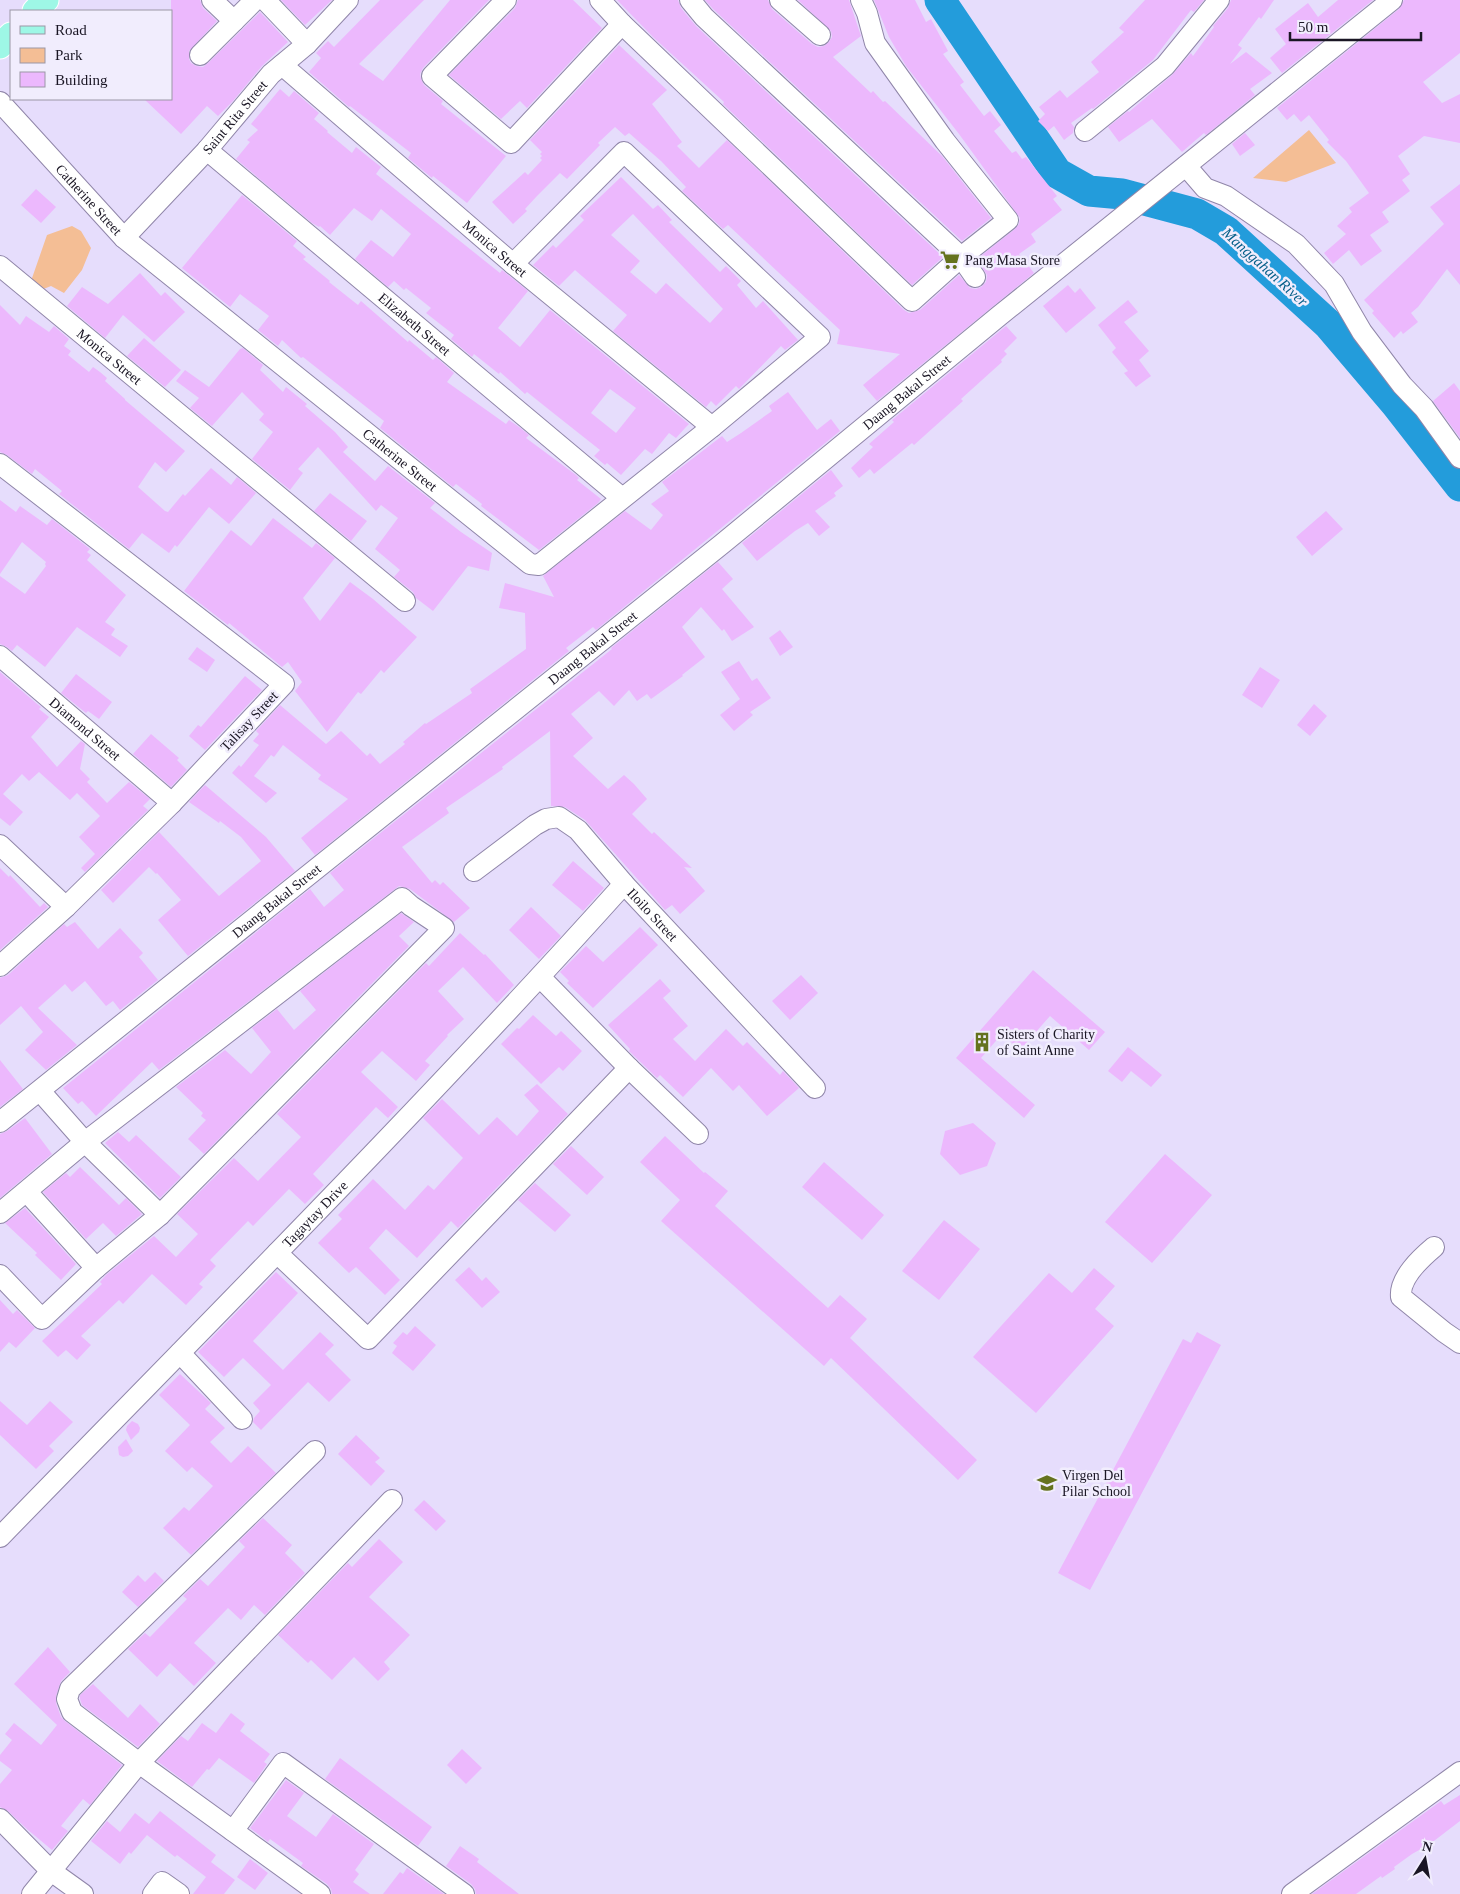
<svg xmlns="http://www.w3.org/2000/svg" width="1460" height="1894" viewBox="0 0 1460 1894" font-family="Georgia,serif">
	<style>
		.green { fill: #f4be95 }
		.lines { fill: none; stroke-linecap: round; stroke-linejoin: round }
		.river { stroke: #239cdb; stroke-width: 31 }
		.building { fill: #ecb8fd; fill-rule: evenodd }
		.minor-casing { stroke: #9086a9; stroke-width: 22 }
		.major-casing { stroke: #fff; stroke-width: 27 }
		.minor { stroke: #fff; stroke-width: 20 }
		.major { stroke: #9ef7e6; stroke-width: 25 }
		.labels { text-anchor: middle; stroke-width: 5; stroke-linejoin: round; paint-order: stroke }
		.street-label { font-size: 14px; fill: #1a1624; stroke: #f1edfd }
		.poi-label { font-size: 14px; fill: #1a1624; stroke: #f1edfd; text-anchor: start }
		.water-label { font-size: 15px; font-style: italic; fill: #045e88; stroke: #f1edfd }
	</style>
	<rect width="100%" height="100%" fill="#e6ddfc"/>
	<path class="green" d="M1309 130 1336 163 1286 182 1253 178Z
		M72 226 81 231 91 248 82 270 64 293 51 286 41 290 31 281 47 235Z"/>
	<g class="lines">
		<path class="river" d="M940 0 1057 173 1089 191 1122 194 1197 214 1226 231 1328 324 1396 404 1460 486"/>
	</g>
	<path class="building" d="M171 0H200L203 8 217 21 189 51V59L191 63 196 66 203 67 208 63 260 12 288 42 262 66 233 101 218 116 207 106 181 134 144 99H171Z
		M281 0H332L305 25Z
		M380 0H424L359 64 383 81 450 0H489L423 68 420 74 421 79 424 85 443 101 441 104 506 156 467 203 433 176 432 178 408 158 411 153 350 106 349 107 309 72 321 58 316 53 328 41 334 47Z
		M518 0H573L602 28 527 108 520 101 501 119 449 75 515 8Z
		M617 0H678L681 8 696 26 943 257 912 285 723 104 724 102 653 37Z
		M705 0H768L772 9 812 44 818 47 824 46 829 42 832 37 831 31 798 0H849L861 36 833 57 871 93 873 91 883 102 885 101 942 156 991 218 962 241 713 9Z
		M874 0H915L926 22 931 19 948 51 943 54 964 82 960 85 984 116 990 111 1001 125 994 131 1012 153 1016 151 1022 159 1026 157 1057 196 1053 199 1062 210 1031 234 1036 242 1019 254 1034 273 877 401 863 385 900 354 837 344 840 330 728 225 723 229 682 191 686 187 661 161 629 133 625 136 615 127 598 143 600 145 567 179 560 173 537 196 525 209 527 211 513 224 492 202 525 172 528 175 542 160 540 158 542 156 540 154 542 152 530 140 619 45 667 90 652 104 682 142 677 146 699 168 727 140 904 310 909 313 920 310 959 275 970 288 976 289 981 287 986 282 987 275 977 259 1015 229 1019 224 1020 218 959 134 906 66 889 37Z
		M1145 0H1204L1194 12 1191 10 1153 60 1093 109 1092 108 1071 123 1074 127 1073 133 1064 140 1054 126 1048 131 1038 121 1045 114 1039 107 1060 90 1067 98 1099 72 1091 62 1124 32 1119 28Z
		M1231 0H1274L1261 19 1259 17 1238 45 1242 48 1230 64 1246 52 1272 73 1250 89 1255 95 1206 135 1204 133 1182 152 1152 119 1119 142 1108 127 1128 111 1129 112 1172 75 1191 53 1193 56 1214 27 1213 26 1228 8Z
		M1338 0H1373L1282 73 1270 58 1286 44 1275 29 1308 3 1318 17Z
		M1404 0H1460V53L1423 82 1442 103 1460 94V143L1424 136 1398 156 1410 174 1402 180 1410 191 1382 212 1389 222 1370 235 1382 251 1361 266 1349 250 1333 264 1324 253 1346 234 1337 226 1352 212 1349 208 1369 193 1346 161 1327 142 1329 140 1309 115 1301 122 1294 114 1287 120 1277 108 1399 9Z
		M280 89 289 97 294 91 319 113 314 119 328 131 327 132 352 153 356 147 381 167 376 174 500 273 502 270 528 291 498 328 520 347 550 310 689 424 686 427 676 438 669 433 652 454 645 449 621 475 607 463 605 465 594 456 600 450 552 412 527 392 525 394 500 372 499 374 474 354 472 357 451 339 454 335 426 313 431 308 406 288 404 290 394 281 388 287 355 259 371 240 393 257 411 234 381 209 372 221 354 208 330 235 320 226 319 227 312 223 236 159 250 142 247 140 258 130 251 124ZM610 389 636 408 616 433 591 413Z
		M1245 133 1255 145 1240 156 1232 144Z
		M621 177 653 209 658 205 672 220 669 222 720 272 726 266 741 281 737 285 756 308 763 301 798 340 785 350 781 346 739 389 736 386 716 406 711 401 706 407 613 331 627 315 575 270 559 286 533 265 553 245 556 248 584 220 580 216ZM633 214 723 309 710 323 666 283 656 294 630 272 640 261 611 235Z
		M1460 184V285L1447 269 1418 307 1411 313 1418 322 1403 334 1401 331 1394 338 1372 313 1374 311 1364 300 1444 224 1430 207Z
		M36 189 56 207 41 223 21 205Z
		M242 195 297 241 293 246 306 257 303 259 330 281 329 282 358 305 361 301 408 342 409 340 433 360 436 357 454 373 447 382 506 424 509 420 519 427 529 435 526 438 576 475 579 478 577 480 601 499 598 503 539 550 481 506 482 504 456 484 453 487 380 428 384 421 303 357 301 358 282 340 278 346 258 330 269 316 240 294 230 307 182 268Z
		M140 273 161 296 165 292 185 312 154 342 123 315 105 338 67 306 82 287 108 304Z
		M1068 285 1075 293 1080 288 1096 308 1066 333 1043 306Z
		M1128 300 1138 312 1124 322 1149 351 1139 360 1151 376 1136 387 1124 373 1128 371 1112 352 1116 348 1098 325Z
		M0 305 20 325 26 316 49 332 54 326 69 339 64 346 71 351 68 355 89 372 93 367 100 372 107 378 105 381 125 399V400L185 451 166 472 155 462 138 487 165 511 168 512 183 494 185 496 211 468 230 484 231 485 237 477 256 493 229 524 209 507 177 547 175 545 169 553 142 533 129 549 59 494 62 491 35 469 32 474 7 455 0 452Z
		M1006 326 1017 338 1004 351 1007 354 1001 360 1002 362 961 399 963 401 914 445 912 443 874 474 870 469 859 478 851 468 873 447 869 444 894 422 892 420Z
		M144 338 181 370 165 387 127 356Z
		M243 348 263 365 260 370 283 392 286 387 307 404 305 406 335 432 348 447 343 452 375 481 388 466 435 503 430 508 461 532 492 553 489 571 468 566 433 611 416 598 413 592 394 577 400 570 375 549 398 518 381 505 376 511 318 447 298 469 303 473 290 490 252 459 273 432 259 420 264 414 242 392 212 426 190 408 199 398 176 381 185 370 209 387 240 349Z
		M1454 383 1460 391V438L1433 401Z
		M788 392 817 430 831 419 840 431 596 630 593 627 566 648 569 651 315 855 301 838 348 799 318 779 321 775 283 745 274 757 271 755 254 776 277 793 266 803 232 773 239 765 241 767 259 745 253 741 259 734 256 731 280 705 326 744 341 731 367 756 370 753 380 764 405 744 403 742 425 723 426 724 472 693 470 689 526 649 525 613 499 608 505 583 554 597 543 576 625 511 651 530 663 515 651 504 669 491 662 482 722 436 727 442 741 433 772 411 769 406Z
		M831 470 843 486 834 493 836 496 815 511 830 527 819 536 808 523 795 531 757 561 742 543Z
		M330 493 367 521 351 541 314 511Z
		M0 500 16 512 20 506 47 525 52 519 90 549 87 552 91 555 87 560 126 595 105 622 115 629 111 635 128 646 120 657 77 627 45 667 17 645 12 651 7 647 0 644V576L25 594 46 566 45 564 46 562 22 542 0 574Z
		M1326 511 1343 529 1312 556 1296 537Z
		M273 518 312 548 316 543 335 558 303 598 320 621 350 582 373 599 417 637 384 673 381 670 361 694 358 692 327 732 295 691 302 682 288 662 282 667 229 623 228 625 184 591 231 530 251 546Z
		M718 562 733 579 722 589 754 627 732 641 724 629 722 631 701 607 682 627 705 657 682 675 683 676 651 699 647 694 637 701 629 690 614 706 599 691 571 714 593 738 573 756 608 789 624 775 634 784 647 799 632 814 652 834 654 832 692 868 684 867 705 891 680 914 672 905 665 910 585 820 565 807 551 806 550 731 502 767 503 769 446 808 449 813 402 847 432 883 435 880 440 885 443 882 470 908 454 922 410 889 399 886 159 1070 152 1062 96 1116 82 1101 78 1104 63 1088 310 889 324 907 344 890 330 873 612 649 611 648Z
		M780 630 793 647 780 656 769 638Z
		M197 647 215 660 207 672 188 659Z
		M739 661 752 681 757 678 771 698 750 712 753 715 734 731 720 715 740 699 721 672Z
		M1260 667 1280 680 1262 708 1242 695Z
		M0 672 36 703 41 707 39 709 49 717 31 737 57 767 81 741 85 744 80 769 90 779 87 782 107 803 129 782 150 799 143 806 148 810 85 872 81 868 95 854 79 837 100 816 77 793 70 800 39 772 29 781 22 774 3 794 23 812 10 826 0 818Z
		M76 674 112 702 99 719 88 711 86 713 61 693Z
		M245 676 262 690 205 750 189 736 198 725 201 727Z
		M1314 704 1327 716 1310 736 1297 725Z
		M151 734 179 758 177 760 187 770 171 787 133 754Z
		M205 785 266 837 295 871 188 956 158 920 181 900 157 873 156 874 149 867 113 903 101 890 159 832 219 896 261 861 241 837 220 821 219 823 189 802Z
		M573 861 604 888 583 911 552 885Z
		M0 868 9 877 10 875 40 907 44 903 48 907 0 950Z
		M531 907 561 936 539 959 509 930Z
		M401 913 414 922 399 936 409 946 204 1154 188 1139 206 1120 201 1116 203 1113 176 1087 225 1050 251 1074 271 1052 252 1028 277 1009 294 1030 316 1010 300 991Z
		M75 922 98 949 120 928 143 953 139 957 158 980 120 1010 113 1001 106 1006 85 981 72 992 65 984 38 1008 77 1045 46 1070 25 1050 43 1032 21 1006 0 1025V978L8 975 64 924 67 927Z
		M640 927 658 945 593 1008 567 983 569 981 560 972 586 946 603 962Z
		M460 933 484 955 485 954 514 985 497 1003 463 967 438 991 464 1019 447 1035 448 1036 425 1061 430 1065 416 1081 382 1051 361 1072 398 1107 388 1118 376 1107 313 1174 324 1185 305 1204 289 1189 253 1226 248 1221 210 1260 216 1266 199 1284 203 1287 186 1305 152 1274 123 1304 119 1300 81 1336 91 1345 77 1360 66 1350 58 1357 42 1341 102 1284 100 1282 106 1275 154 1236 176 1257 198 1234 177 1214 234 1158 258 1181 301 1137 277 1114 426 963 429 966Z
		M1033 970 1105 1032 1089 1050 1050 1016 1020 1050 1002 1034 981 1058 1035 1105 1024 1118 956 1058Z
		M801 975 818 993 790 1020 772 1001Z
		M660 979 671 991 663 998 688 1026 673 1039 695 1061 726 1029 743 1046 747 1042 780 1075 783 1071 799 1088 767 1116 739 1085 733 1091 711 1068 683 1097 660 1075 657 1078 629 1051 630 1049 608 1025Z
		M533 1015 556 1036 561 1031 582 1051 563 1071 559 1067 541 1084 501 1044 517 1028 519 1029Z
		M1128 1047 1162 1075 1151 1087 1131 1071 1122 1082 1108 1071Z
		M0 1060 23 1089 0 1107Z
		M537 1084 568 1114 458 1228 451 1221 417 1258 386 1229 369 1248 400 1280 385 1295 356 1267 349 1273 318 1243 342 1219 338 1215 373 1179 405 1210 428 1185 434 1190 463 1158 423 1118 442 1099 479 1135 497 1117 517 1136 539 1111 524 1095Z
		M25 1118 52 1154 0 1198V1134L7 1131Z
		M973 1123 996 1143 987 1166 960 1175 940 1154 945 1131Z
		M118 1132 129 1142 136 1135 181 1177 160 1198 105 1143Z
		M665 1136 704 1173 705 1172 728 1191 715 1206 828 1308 840 1295 867 1319 850 1338 977 1460 958 1480 831 1358 824 1366 661 1221 680 1200 640 1162Z
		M571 1146 604 1177 587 1195 553 1164Z
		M1165 1154 1212 1195 1152 1263 1105 1222Z
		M824 1162 884 1215 862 1240 802 1187Z
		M80 1167 119 1205 126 1198 142 1214 116 1236 103 1223 86 1239 43 1192 66 1173 70 1177Z
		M535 1183 571 1215 555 1232 518 1200Z
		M25 1208 76 1264 61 1280 35 1255 37 1253 5 1223Z
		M944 1220 980 1249 939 1300 902 1271Z
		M469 1267 482 1281 486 1277 500 1292 482 1308 455 1280Z
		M1094 1268 1115 1286 1095 1309 1114 1326 1036 1413 973 1357 1049 1273 1072 1293Z
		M276 1272 298 1293 253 1341 283 1370 320 1332 334 1345 325 1354 351 1380 329 1402 308 1382 261 1430 253 1422 254 1418 260 1411 253 1403 271 1385 243 1358 224 1377 198 1352Z
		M0 1300 13 1314 17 1310 35 1328 16 1348 9 1342 0 1352Z
		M415 1326 436 1345 413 1371 392 1353 397 1346 393 1343 403 1332 407 1335Z
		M1197 1332 1221 1345 1090 1590 1058 1573 1183 1339 1191 1343Z
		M180 1374 211 1403 205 1409 225 1428 210 1442 231 1463 248 1446 276 1473 191 1555 163 1528 184 1507 189 1511 213 1486 192 1467 187 1472 165 1451 190 1425 159 1395Z
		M0 1401 27 1425 50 1401 73 1422 49 1446 54 1451 36 1469 0 1435Z
		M132 1421 138 1424 140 1428 139 1432 131 1440 126 1430 127 1426Z
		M356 1435 380 1458 375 1462 385 1471 371 1486 338 1454Z
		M126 1439 133 1451 128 1456 123 1457 119 1455 118 1447Z
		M424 1500 446 1521 436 1531 414 1510Z
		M263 1518 292 1545 285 1553 305 1573 265 1615 254 1605 241 1620 228 1608 194 1643 216 1663 194 1686 170 1663 157 1677 128 1649 145 1633 150 1637 187 1599 183 1596 200 1579 208 1586 245 1547 239 1541Z
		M379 1539 403 1562 369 1597 410 1635 384 1662 390 1669 378 1681 354 1657 332 1680 311 1660 308 1663 278 1635 348 1563 352 1567Z
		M155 1572 164 1581 138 1607 122 1592 138 1575 145 1582Z
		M48 1647 70 1672 61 1681 56 1696V1703L61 1717 65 1721 122 1765 90 1805 83 1799 61 1826 68 1831 52 1850 28 1830 8 1811 0 1807V1784L12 1770 0 1761V1755L12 1740 5 1734 14 1723 41 1745 57 1725 14 1684Z
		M93 1684 128 1718 140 1704 160 1724 138 1747 82 1705 80 1699V1695Z
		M231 1713 245 1724 240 1731 270 1754 264 1762 267 1764 254 1783 219 1758 209 1770 207 1769 192 1787 157 1761 181 1736 188 1741 202 1723 216 1733Z
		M462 1749 482 1768 466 1784 447 1765Z
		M340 1758 432 1827 418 1846 325 1779Z
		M286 1780 304 1793 287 1816 316 1837 333 1814 374 1844 355 1870 359 1874 353 1882 370 1894H332L331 1889 327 1884 301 1866 303 1863 270 1839 268 1842 250 1828Z
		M1460 1795V1821L1430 1844 1412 1854 1394 1867 1395 1869 1382 1878 1381 1876 1356 1894H1312L1441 1801 1444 1805Z
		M160 1811 216 1855 211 1862 235 1880 224 1894H193L206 1877 177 1855 175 1857 147 1835 131 1854 129 1852 120 1864 91 1841 107 1821 120 1832 135 1813 149 1824Z
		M460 1846 479 1859 477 1862 519 1894H476L475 1889 471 1884 446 1866Z
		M250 1859 268 1873 255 1890 237 1877Z
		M407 1868 444 1894H383L400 1872 403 1874Z"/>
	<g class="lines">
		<defs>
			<g id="minor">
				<path d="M212 0 234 21"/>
				<path d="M265 0 307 44"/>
				<path d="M506 0 432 76 511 143 622 24"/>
				<path d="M600 0 622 24 912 301 961 257 1008 220 945 141 875 43 867 13 861 0"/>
				<path d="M690 0 704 17 961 257 975 277"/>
				<path d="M780 0 820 35"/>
				<path d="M200 55 255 0"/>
				<path id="s1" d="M282 65 513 264 712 427"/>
				<path id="s2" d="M0 102 124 238 530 564 539 565 712 427 820 337 624 152 513 264"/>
				<path d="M1085 131 1165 66 1219 0"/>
				<path id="s3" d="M207 150 622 498"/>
				<path d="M1186 166 1205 188 1226 196 1296 244 1334 284 1362 332 1402 385 1424 408 1460 458"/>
				<path id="s4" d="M124 238 207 150 271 74 307 44 348 0"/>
				<path id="s5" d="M0 266 405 601"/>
				<path d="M0 464 284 684 172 803 66 907 0 966"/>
				<path id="s6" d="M0 656 172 803"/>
				<path d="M0 845 66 907"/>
				<path id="s7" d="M474 871 535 825 546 819 559 817 578 830 624 884 815 1088"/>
				<path d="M540 977 629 1068 698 1134"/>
				<path d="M40 1091 85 1142 160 1215"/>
				<path id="s8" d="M0 1122 722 544 999 316 1392 0"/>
				<path d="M27 1192 96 1268"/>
				<path d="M0 1213 85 1142 402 898 411 906 444 928 160 1215 96 1268 42 1319 0 1275"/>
				<path d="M1434 1247C1421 1258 1399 1278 1401 1297L1444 1332 1460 1343"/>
				<path d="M277 1253 368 1339 629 1068"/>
				<path d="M180 1353 242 1419"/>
				<path d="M315 1451 70 1689 67 1699 72 1712 139 1763 320 1894"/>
				<path id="s9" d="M0 1537C210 1321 423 1108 624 884"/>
				<path d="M0 1819 51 1871 83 1894"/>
				<path d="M233 1831 283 1763 464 1894"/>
				<path d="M32 1894 139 1763 392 1500"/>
				<path d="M153 1894 162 1882 179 1894"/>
				<path d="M1292 1894 1460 1772"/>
			</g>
			<path id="major" d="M35 11 46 0
				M0 46 11 35"/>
		</defs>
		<use href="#minor" class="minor-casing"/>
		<use href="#major" class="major-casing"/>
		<use href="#minor" class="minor"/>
		<use href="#major" class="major"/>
	</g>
	<defs>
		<symbol id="supermarket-bare" viewBox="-9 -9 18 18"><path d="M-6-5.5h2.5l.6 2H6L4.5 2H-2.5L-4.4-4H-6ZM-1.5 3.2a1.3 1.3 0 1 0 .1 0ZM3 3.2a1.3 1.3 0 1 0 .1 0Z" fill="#65721e" stroke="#f1edfd" stroke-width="2.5" paint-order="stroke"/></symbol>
		<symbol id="building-bare" viewBox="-9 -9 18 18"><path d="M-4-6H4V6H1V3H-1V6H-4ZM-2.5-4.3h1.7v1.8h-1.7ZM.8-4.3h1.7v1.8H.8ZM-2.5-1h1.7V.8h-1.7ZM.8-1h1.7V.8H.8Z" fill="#65721e" stroke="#f1edfd" stroke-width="2.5" paint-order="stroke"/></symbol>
		<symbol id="school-bare" viewBox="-9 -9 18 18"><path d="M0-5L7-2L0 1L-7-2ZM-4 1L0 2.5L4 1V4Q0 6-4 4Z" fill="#65721e" stroke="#f1edfd" stroke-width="2.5" paint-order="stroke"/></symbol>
	</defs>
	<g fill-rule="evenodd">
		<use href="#supermarket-bare" x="936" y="246" width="28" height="28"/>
		<use href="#building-bare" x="968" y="1028" width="28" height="28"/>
		<use href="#school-bare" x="1033" y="1469" width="28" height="28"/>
	</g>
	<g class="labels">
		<g class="street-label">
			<text dy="5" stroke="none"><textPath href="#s4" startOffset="164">Saint Rita Street</textPath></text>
			<text dy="5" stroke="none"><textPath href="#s2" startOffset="132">Catherine Street</textPath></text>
			<text dy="5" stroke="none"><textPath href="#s1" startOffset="281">Monica Street</textPath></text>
			<text dy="5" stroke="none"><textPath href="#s3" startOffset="271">Elizabeth Street</textPath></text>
			<text dy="5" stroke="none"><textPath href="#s5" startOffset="142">Monica Street</textPath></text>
			<text dy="5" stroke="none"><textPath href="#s8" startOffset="1164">Daang Bakal Street</textPath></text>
			<text dy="5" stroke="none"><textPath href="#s2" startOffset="538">Catherine Street</textPath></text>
			<text dy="5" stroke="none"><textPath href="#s8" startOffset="759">Daang Bakal Street</textPath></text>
			<text transform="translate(249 721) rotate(-47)" y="5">Talisay Street</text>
			<text dy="5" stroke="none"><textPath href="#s6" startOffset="112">Diamond Street</textPath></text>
			<text dy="5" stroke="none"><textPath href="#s8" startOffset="354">Daang Bakal Street</textPath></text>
			<text dy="5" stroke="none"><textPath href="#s7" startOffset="238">Iloilo Street</textPath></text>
			<text dy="5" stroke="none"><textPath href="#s9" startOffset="451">Tagaytay Drive</textPath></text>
		</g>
		<g class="poi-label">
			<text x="965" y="265">Pang Masa Store</text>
			<text x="997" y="1039">Sisters of Charity<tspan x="997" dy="16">of Saint Anne</tspan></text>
			<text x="1062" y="1480">Virgen Del<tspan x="1062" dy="16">Pilar School</tspan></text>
		</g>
		<g class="water-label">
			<text transform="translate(1265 267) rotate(42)" y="5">Manggahan River</text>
		</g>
	</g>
	<rect x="10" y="10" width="162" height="90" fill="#f1edfd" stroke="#9b97a6"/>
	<rect x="20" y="26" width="25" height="8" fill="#9ef7e6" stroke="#9b97a6"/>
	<text x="55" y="35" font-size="15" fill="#1a1624">Road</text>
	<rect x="20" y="48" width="25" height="15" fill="#f4be95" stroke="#9b97a6"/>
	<text x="55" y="60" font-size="15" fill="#1a1624">Park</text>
	<rect x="20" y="72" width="25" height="15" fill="#ecb8fd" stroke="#9b97a6"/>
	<text x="55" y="85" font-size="15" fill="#1a1624">Building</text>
	<g transform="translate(1425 1859) rotate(11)" stroke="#f1edfd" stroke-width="4" paint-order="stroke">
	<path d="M0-4L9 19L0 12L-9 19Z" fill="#1a1624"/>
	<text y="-8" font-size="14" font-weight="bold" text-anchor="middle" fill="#1a1624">N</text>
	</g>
	<path d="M1290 32v8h131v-8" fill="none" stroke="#1a1624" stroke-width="2.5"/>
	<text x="1298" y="32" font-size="15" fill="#1a1624" stroke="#f1edfd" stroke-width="4" paint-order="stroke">50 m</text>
</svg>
